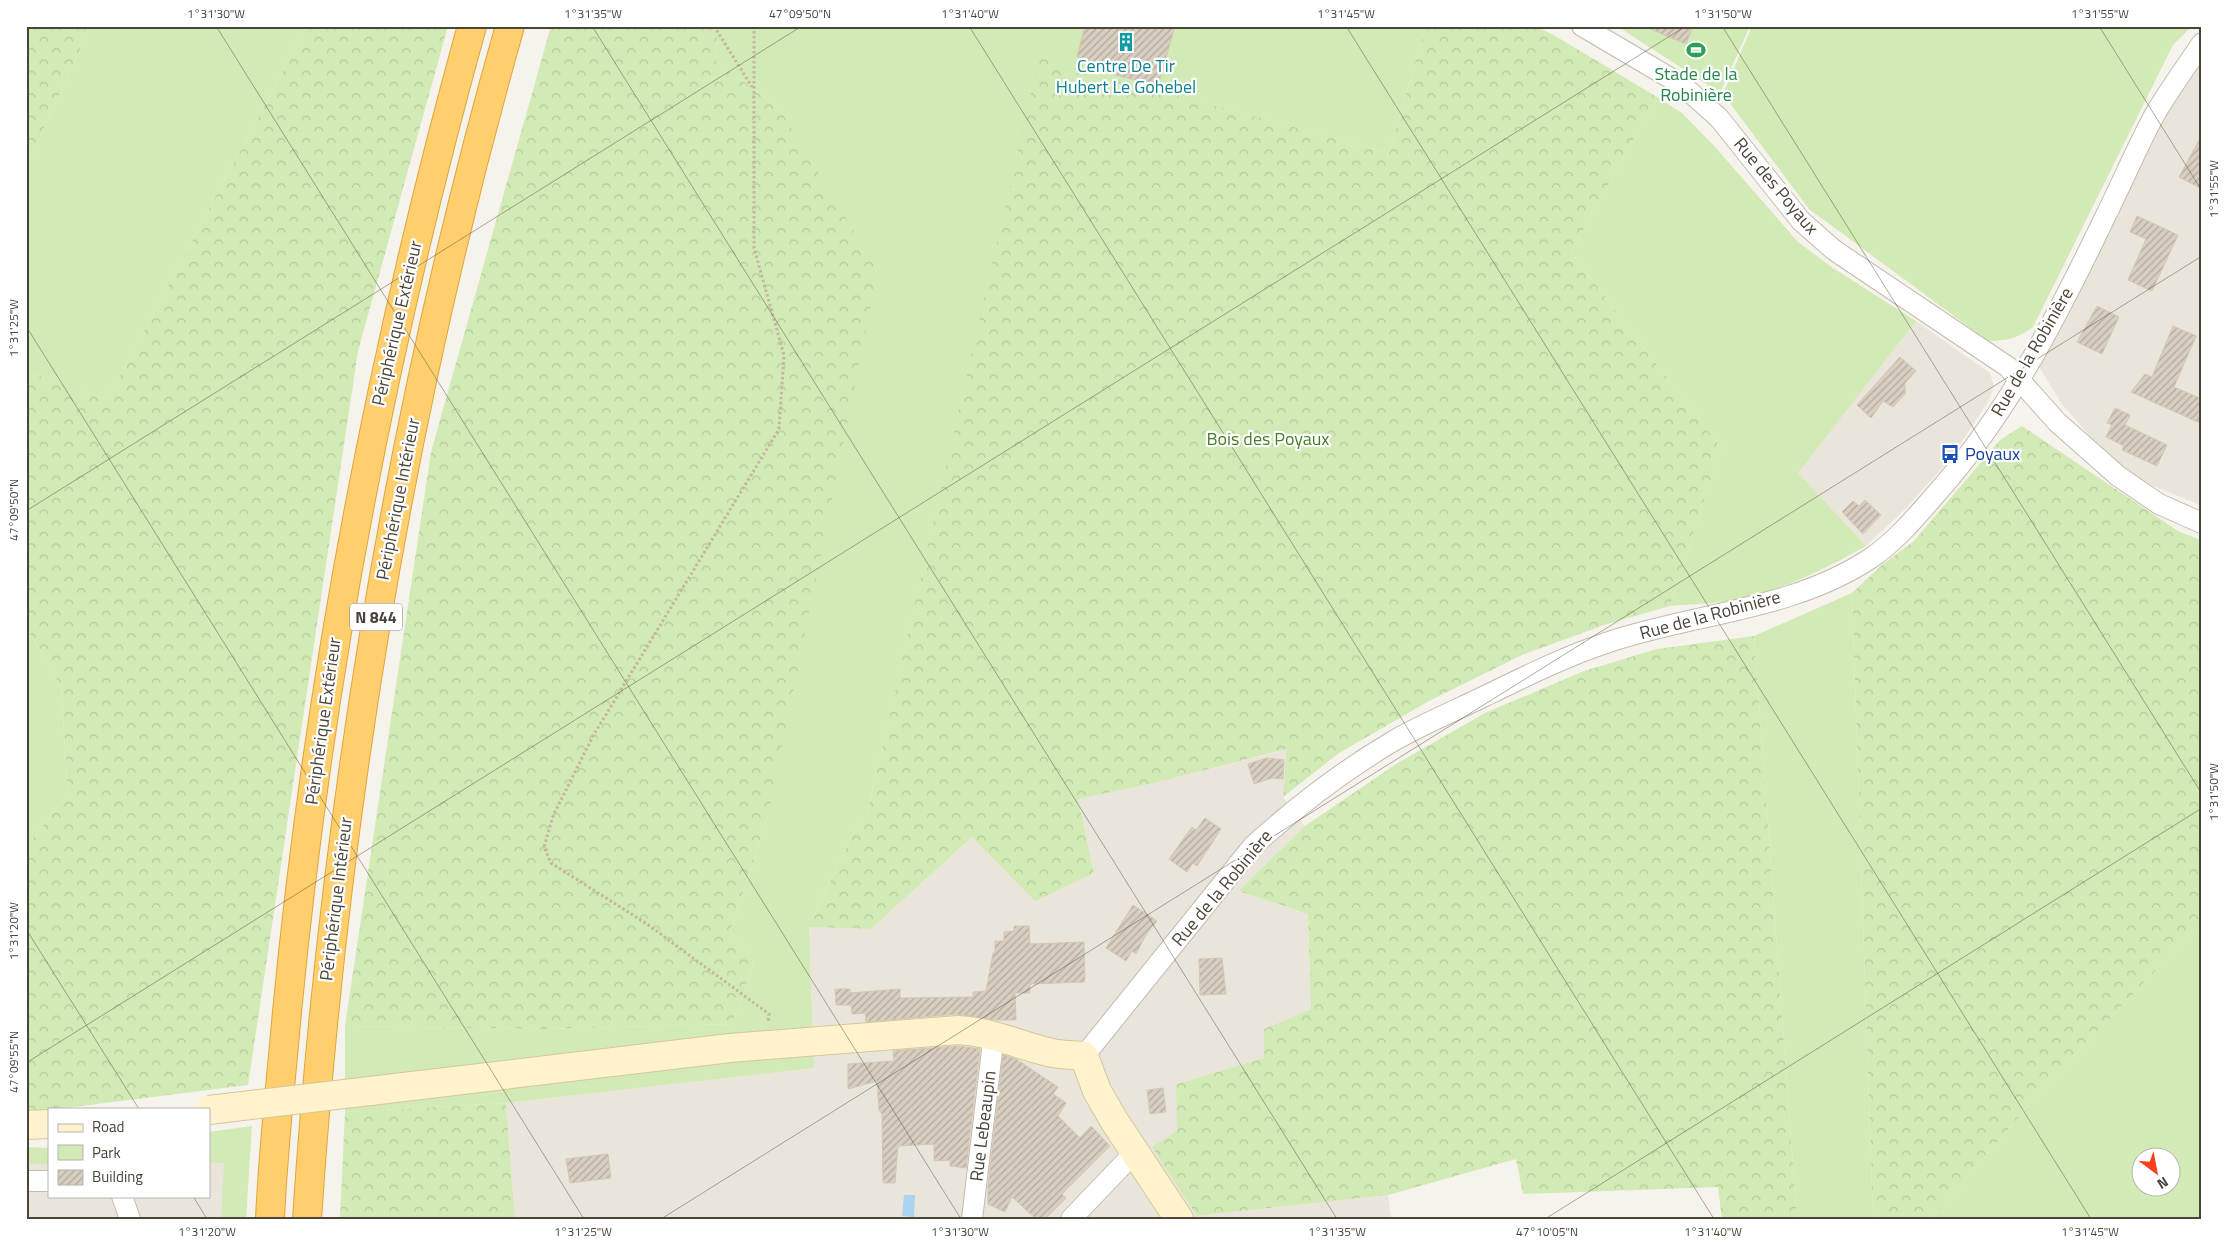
<svg xmlns="http://www.w3.org/2000/svg" width="2228" height="1245" font-family="'Titillium Web',sans-serif">
<style>
.residential{fill:#eae5da}
.green{fill:#d2eab5;fill-rule:evenodd}
.forest{fill:url(#forest-crowns)}
.water{fill:#a9d4f2}
.building{fill:url(#building-hatch);stroke:#d3c7b4}
.lines{fill:none;stroke-linecap:round;stroke-linejoin:round}
.street-casing{stroke:#c2bbae;stroke-width:22}
.secondary-casing{stroke:#d6c79b;stroke-width:30}
.highway-casing{stroke:#e0a43c;stroke-width:30}
.path{stroke:#c4b79f;stroke-width:3;stroke-dasharray:2.5 2.5;stroke-linecap:butt}
.street{stroke:#fff;stroke-width:20}
.secondary{stroke:#fff3cd;stroke-width:28}
.highway{stroke:#ffcf6e;stroke-width:28}
.secondary-bridge-casing{stroke:#d6c79b;stroke-width:30;stroke-linecap:butt}
.secondary-bridge{stroke:#fff3cd;stroke-width:28}
.ticks{fill:none;stroke:#4b4439;stroke-width:1;stroke-opacity:0.45}
.labels{text-anchor:middle;stroke-width:4.5;stroke-linejoin:round;paint-order:stroke}
.shield{fill:#fff;stroke:#817c74;stroke-width:1}
.shield-label{font-size:16px;font-weight:bold;fill:#4b4439}
.culture-label{font-size:18px;fill:#0d838f;stroke:#fff}
.leisure-label{font-size:18px;fill:#27864d;stroke:#fff}
.street-label{font-size:18px;fill:#4b4439;stroke:#fff}
.park-label{font-size:18px;fill:#4a7f2a;stroke:#fff}
.transit-label{font-size:18px;fill:#164399;stroke:#fff;text-anchor:start}
.neatline{fill:none;stroke:#4b4439;stroke-width:2}
.ticks-label{font-size:12px;text-anchor:middle;fill:#4b4439}
</style>
<defs>
<pattern id="forest-crowns" width="20" height="18" patternUnits="userSpaceOnUse" patternTransform="scale(1.25)"><rect width="20" height="18" fill="#d2eab5"/><path d="M2 6a3 3 0 1 1 6 0M12 15a3 3 0 1 1 6 0" fill="none" stroke="#b6ca9c"/></pattern>
<pattern id="building-hatch" width="6" height="6" patternUnits="userSpaceOnUse" patternTransform="scale(1.25)"><rect width="6" height="6" fill="#d8cfc1"/><path d="M-1 1l2-2M0 6l6-6M5 7l2-2" fill="none" stroke="#b1aa9e"/></pattern>
</defs>
<rect width="100%" height="100%" fill="#f6f3ec"/>
<path class="residential" d="M2202,59V501L2200,505L2141,481L2113,463L2062,404L2038,365L2164,113Z
M1916,321L1990,373L1994,386L1989,400L1952,457L1907,507L1866,546L1797,473Z
M1288,749L1283,797L1305,826L1240,891L1308,914L1311,1009L1264,1029L1265,1058L1176,1084L1197,1216L1388,1195L1391,1219H515L506,1103L814,1068L809,927L871,929L972,837L1094,873L1078,799L1150,784Z
M225,1162L221,1219H26V1164H49V1196H209V1163Z"/>
<path class="green" d="M91,26H307L107,400L26,371V167Z
M718,26H1426L1389,153L1040,59L867,814L857,825L809,927L814,1068L506,1103L345,1112V1026L544,1029L732,1024L754,963L730,931L768,817L779,108L715,60Z
M1617,26H1750L1720,93Z
M1752,26H2192L2173,45L2033,327C2019,338 2006,341 1988,341L1809,209L1723,94Z
M1657,97L1682,113L1716,148L1798,242L1833,268L1916,321L1798,473L1866,546C1825,569 1781,591 1735,600C1714,604 1692,604 1670,606L1721,448L1571,252Z
M1852,593L1873,1219H1797L1754,636Z
M26,627L61,686L68,795L26,846Z
M2202,923V1219H1932L2050,1080ZM2140,1158H2170V1188H2140Z
M252,1126L246,1219H221L224,1163H209V1132Z
M26,1147L49,1148V1164H26Z"/>
<path class="forest" d="M26,26H91L26,167Z
M307,26H448L358,351L248,1085L26,1113V846L68,795L61,686L26,627V371L107,400Z
M551,26H718L715,60L779,108L878,271L768,817L730,931L754,963L732,1024L544,1029L345,1026L431,452Z
M1426,26H1534L1552,34L1657,97L1571,252L1721,448L1670,606L1604,625L1522,655L1429,701L1339,753L1283,797L1287,749L1150,784L1078,799L1094,873L1035,901L972,837L871,929L809,927L857,825L867,814L1039,58L1389,153Z
M2022,426L2178,531L2202,541V923L2050,1080L1932,1219H1873L1852,593L1883,564L1914,541L2000,440Z
M1754,636L1797,1219H1722L1718,1187L1523,1194L1516,1159L1388,1195L1197,1216L1152,1147L1177,1131L1176,1084L1264,1058V1029L1311,1009L1308,914L1239,891L1305,826L1396,764L1485,713L1584,671L1657,649Z
M506,1103L515,1219H340L345,1112Z"/>
<path class="water" d="M904,1195H915L914,1217L902,1216Z"/>
<path class="building" d="M1085,26H1175L1158,86L1112,74L1114,67L1077,57Z
M1643,26H1693L1686,44Z
M2202,135V189L2179,177Z
M2137,216L2178,235L2152,291L2128,280L2146,239L2130,232Z
M2097,306L2119,317L2102,354L2077,342Z
M2173,326L2196,336L2174,387L2202,399V424L2131,392L2145,374L2152,377Z
M1900,357L1916,371L1905,383V394L1893,407L1883,401L1871,418L1857,405Z
M2115,408L2130,415L2125,425L2167,445L2157,466L2122,450L2124,446L2106,437L2112,425L2107,423Z
M1865,500L1881,515L1863,534L1842,512L1853,501L1859,506Z
M1267,758L1284,760L1283,779L1272,778L1254,784L1248,764Z
M1205,818L1221,829L1197,866L1193,863L1187,872L1169,859L1192,827L1196,830Z
M1133,905L1157,921L1147,933L1136,954L1132,951L1126,961L1106,948Z
M1014,926H1029L1030,944L1084,942L1085,982L1030,984V993H1015L1016,1020H994L957,1014L866,1022L865,1013L852,1014L851,1005H836L835,989H850V993L900,989V998L973,997V992L986,991L993,953H995V941H1004V932L1014,931Z
M1222,958L1226,994L1200,995L1199,959Z
M958,1046L980,1049L966,1168L950,1166V1160L934,1161V1144L898,1146L895,1183H883L882,1114L879,1110L877,1081L848,1089V1064L894,1061L893,1051Z
M1003,1055L1016,1059L1058,1087L1053,1094L1066,1103L1058,1116L1080,1138L1091,1126L1110,1146L1062,1194L1066,1198L1045,1219H1036L1012,1197L1005,1212L988,1204V1187Z
M1163,1088L1166,1112L1150,1114L1147,1090Z
M608,1154L611,1178L570,1183L566,1159Z"/>
<g class="lines">
<g class="street-casing">
<path id="street" d="M1582,26L1682,85L1719,118L1801,221L1834,250L2008,367L2057,422L2118,476L2159,504L2202,523
M1084,1056L1253,846C1297,806 1344,770 1395,740C1423,724 1454,711 1483,697C1524,677 1566,656 1609,642C1696,613 1793,610 1871,558C1896,541 1916,517 1936,494C2009,412 2059,313 2106,215C2123,181 2137,147 2155,114C2169,90 2186,67 2202,43
M26,1181H49
M122,1196L130,1219
M972,1219L994,1034
M1071,1219L1136,1151"/>
</g>
<g class="secondary-casing">
<path id="secondary" d="M370,1091L730,1048L958,1030C992,1032 1016,1044 1048,1052C1060,1055 1072,1055 1084,1056L1097,1091L1115,1122L1179,1219
M26,1125L49,1124"/>
</g>
<g class="highway-casing">
<path id="highway" d="M270,1219C273,1150 281,1081 287,1012C319,678 382,350 472,26
M307,1219C334,815 399,416 510,26"/>
</g>
<path class="path" d="M714,26L752,87
M754,26V248L784,355L779,429L593,736L553,816L544,847L551,863L647,924L769,1014L768,1023"/>
<use href="#street" class="street"/>
<use href="#secondary" class="secondary"/>
<use href="#highway" class="highway"/>
<g class="secondary-bridge-casing">
<path id="secondary-bridge" d="M209,1110L370,1091"/>
</g>
<use href="#secondary-bridge" class="secondary-bridge"/>
</g>
<path class="ticks" d="M216,26L961,1219M592,26L1337,1219M969,26L1714,1219M1346,26L2091,1219M1722,26L2202,794M2099,26L2202,191M26,326L584,1219M26,511L802,26M26,929L139,1109M26,1063L1686,26M193,1196L207,1219M661,1219L2202,256M1545,1219L2202,808"/>
<defs>
<g id="building-bare" transform="scale(1.5)"><path d="M-4-6H4V6H1V3H-1V6H-4ZM-2.5-4.3h1.7v1.8h-1.7ZM.8-4.3h1.7v1.8H.8ZM-2.5-1h1.7V.8h-1.7ZM.8-1h1.7V.8H.8Z" fill="#0f9aa8" stroke="#fff" stroke-width="2.5" paint-order="stroke"/></g>
<g id="stadium-bare" transform="scale(1.5)"><path d="M0-5a6.5 5 0 1 0 0 10a6.5 5 0 1 0 0-10ZM-3.5-1.8h7v3.6h-7Z" fill="#2e9e5b" stroke="#fff" stroke-width="2.5" paint-order="stroke"/></g>
<g id="bus-bare" transform="scale(1.5)"><path d="M-5-6H5V4H4V6H2V4H-2V6H-4V4H-5ZM-3.5-4V0h7V-4ZM-3.5 1.2v1.5H-2V1.2ZM2 1.2v1.5H3.5V1.2Z" fill="#1a4fb4" stroke="#fff" stroke-width="2.5" paint-order="stroke"/></g>
</defs>
<g fill-rule="evenodd">
<use href="#building-bare" x="1126" y="42"/>
<use href="#stadium-bare" x="1696" y="50"/>
<use href="#bus-bare" x="1950" y="454"/>
</g>
<g class="labels">
<rect class="shield" x="350" y="603.5" width="52" height="27" rx="4"/>
<g class="shield-label">
<text x="376" y="623">N 844</text>
</g>
<g class="culture-label">
<text x="1126" y="72">Centre De Tir<tspan x="1126" dy="21">Hubert Le Gohebel</tspan></text>
</g>
<g class="leisure-label">
<text x="1696" y="80">Stade de la<tspan x="1696" dy="21">Robinière</tspan></text>
</g>
<g class="street-label">
<text transform="translate(1776 186) rotate(50)" y="6">Rue des Poyaux</text>
<text transform="translate(397 323) rotate(-77)" y="6">Périphérique Extérieur</text>
<text transform="translate(2032 352) rotate(-60)" y="6">Rue de la Robinière</text>
<text transform="translate(398 499) rotate(-79)" y="6">Périphérique Intérieur</text>
<text transform="translate(1710 615) rotate(-15)" y="6">Rue de la Robinière</text>
<text transform="translate(323 721) rotate(-82)" y="6">Périphérique Extérieur</text>
<text transform="translate(1222 888) rotate(-50)" y="6">Rue de la Robinière</text>
<text transform="translate(336 899) rotate(-83)" y="6">Périphérique Intérieur</text>
<text transform="translate(983 1126) rotate(-83)" y="6">Rue Lebeaupin</text>
</g>
<g class="park-label">
<text x="1268" y="445">Bois des Poyaux</text>
</g>
<g class="transit-label">
<text x="1965" y="460">Poyaux</text>
</g>
</g>
<rect width="2228" height="1245" fill="none" stroke="#ffffff" stroke-width="55"/>
<rect x="48" y="1108" width="162" height="90" fill="#ffffff" stroke="#b7b4b0"/>
<rect x="58" y="1124" width="25" height="8" fill="#fff3cd" stroke="#b7b4b0"/>
<text x="92" y="1132" font-size="15" fill="#4b4439">Road</text>
<rect x="58" y="1145" width="25" height="15" fill="#d2eab5" stroke="#b7b4b0"/>
<text x="92" y="1158" font-size="15" fill="#4b4439">Park</text>
<rect x="58" y="1170" width="25" height="15" fill="url(#building-hatch)" stroke="#b7b4b0"/>
<text x="92" y="1182" font-size="15" fill="#4b4439">Building</text>
<g transform="translate(2156 1172) rotate(148)"><circle r="24" fill="#ffffff" stroke="#b7b4b0"/>
<path d="M0-4L9 19L0 12L-9 19Z" fill="#fc3f1d"/>
<text y="-8" font-size="14" font-weight="bold" text-anchor="middle" fill="#4b4439">N</text>
</g>
<rect x="28" y="28" width="2172" height="1190" class="neatline"/>
<g class="ticks-label">
<text x="216" y="18">1°31'30"W</text>
<text x="593" y="18">1°31'35"W</text>
<text x="800" y="18">47°09'50"N</text>
<text x="970" y="18">1°31'40"W</text>
<text x="1346" y="18">1°31'45"W</text>
<text x="1723" y="18">1°31'50"W</text>
<text x="2100" y="18">1°31'55"W</text>
<text transform="translate(2214 189) rotate(-90)" y="4">1°31'55"W</text>
<text transform="translate(14 328) rotate(-90)" y="4">1°31'25"W</text>
<text transform="translate(14 510) rotate(-90)" y="4">47°09'50"N</text>
<text transform="translate(2214 792) rotate(-90)" y="4">1°31'50"W</text>
<text transform="translate(14 931) rotate(-90)" y="4">1°31'20"W</text>
<text transform="translate(14 1062) rotate(-90)" y="4">47°09'55"N</text>
<text x="207" y="1236">1°31'20"W</text>
<text x="583" y="1236">1°31'25"W</text>
<text x="960" y="1236">1°31'30"W</text>
<text x="1337" y="1236">1°31'35"W</text>
<text x="1547" y="1236">47°10'05"N</text>
<text x="1713" y="1236">1°31'40"W</text>
<text x="2090" y="1236">1°31'45"W</text>
</g>
</svg>
